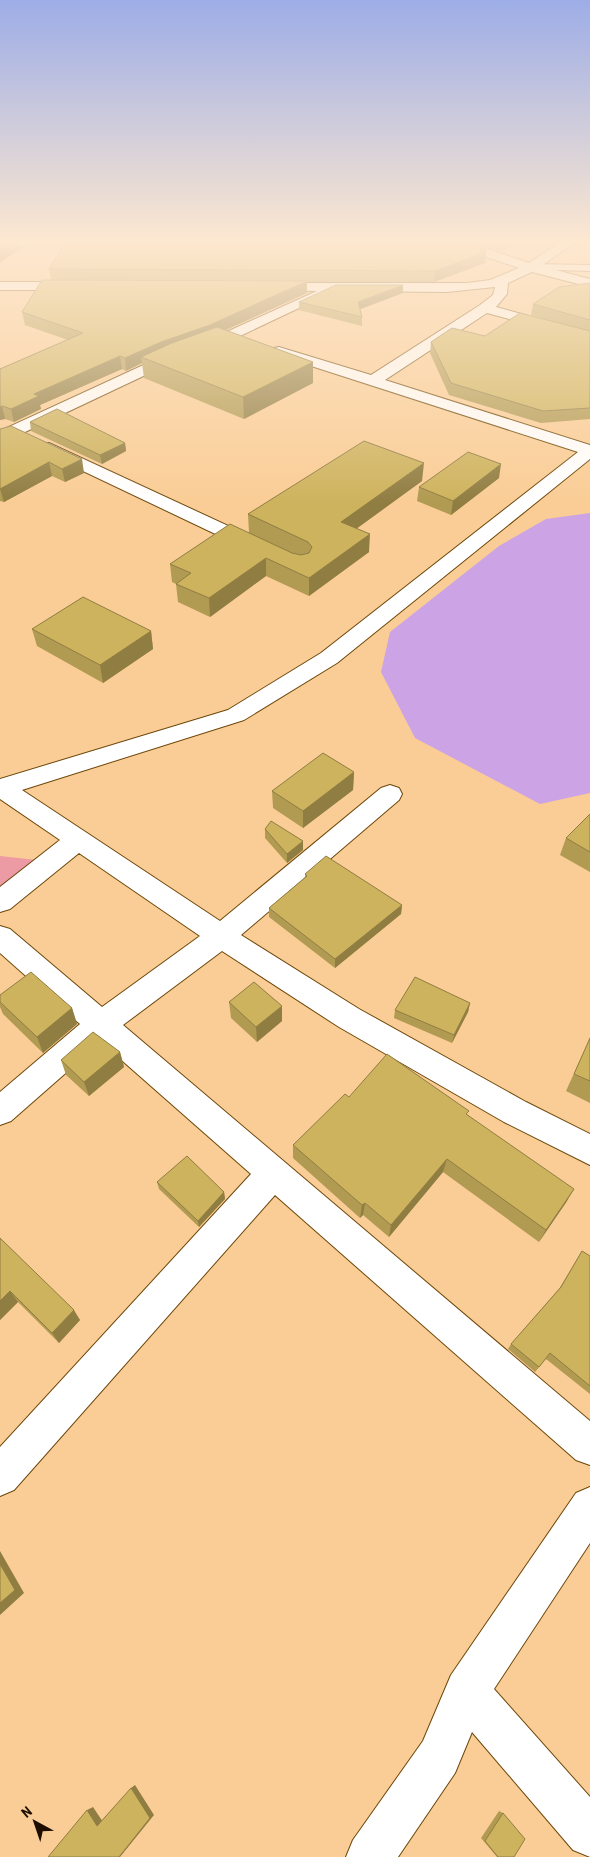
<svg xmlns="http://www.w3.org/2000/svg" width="590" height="1857" font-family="'Roboto Condensed',sans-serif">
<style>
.green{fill:#ec9ba4}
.water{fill:#cca3e5}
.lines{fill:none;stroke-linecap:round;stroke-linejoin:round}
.service-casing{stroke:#6d4709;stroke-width:2}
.minor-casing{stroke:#6d4709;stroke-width:2}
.service{fill:#fff;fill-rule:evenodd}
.minor{fill:#fff;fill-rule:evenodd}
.wall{fill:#b19a51}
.shaded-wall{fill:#907d42}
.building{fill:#ceb35e;stroke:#907d42}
</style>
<rect width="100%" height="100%" fill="#facd96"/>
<path class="green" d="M0,856L37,860L0,888Z"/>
<path class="water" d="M590,513V793L540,804L415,738L381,672L390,632L499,546L546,519Z"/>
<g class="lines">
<g class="service-casing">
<path id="service" d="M529,264L590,265V271L526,269L525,267Z"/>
</g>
<g class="minor-casing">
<path id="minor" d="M6,243H26L24,246L0,253V245Z
M452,243H471L529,263L559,243H574L541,266L590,279V287L532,272L508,283L507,294L496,307L590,333V341L487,313L385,380L590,445V459L337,663L244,720L22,790L220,921L381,788L390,785L399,788L402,794L399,800L241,935L359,1009L526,1102L590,1134V1165L504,1122L339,1027L222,951L123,1025L590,1421V1465L576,1460L275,1195L14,1490L0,1496V1447L251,1174L101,1042L11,1121L0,1125V1092L80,1024L0,953V926L10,929L102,1007L200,936L79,853L10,909L0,912V887L60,840L0,799V779L228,710L321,653L578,452L274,354L272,351L274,348L279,347L371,375L480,305L493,295L495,287L447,292L335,291L221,345L173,362L6,441L0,442V431L163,356L211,339L317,291L269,290L262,286L264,283H467L490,280L519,268L454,246Z
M0,282H76L83,286L76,290H0Z
M49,443L263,542L266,546L263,550L256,552L249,550L43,452L41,448L43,444Z
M590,1487V1543L494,1689L590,1797V1857L573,1850L472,1732L455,1773L398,1857H346L353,1840L423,1741L451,1675L576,1493Z"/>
</g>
<use href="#service" class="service"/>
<use href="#minor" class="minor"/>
</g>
<path class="wall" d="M478,243H518L500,251Z
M486,248L485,263L434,282H307V293L226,330L313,362V383L244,419L144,378L142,363L126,371L122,369L40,405L41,409L14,422L5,419L0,420V369L68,340L25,325L22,312L51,280L49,269Z
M590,283V419L541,423L449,395L430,353L431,342L485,336L566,325L531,315L533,304Z
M403,293L360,309L362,317V326L299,310V302Z
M30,422L125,443L126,451L102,464L31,431Z
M0,429L84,473L65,482L52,476L4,502L0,501Z
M499,478L451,515L417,501L419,487Z
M422,481L357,528L369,552L309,596L266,576L210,617L178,602L176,584L172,582L170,564L249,533L248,514Z
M32,629L151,631L153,649L103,683L37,646Z
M354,772L353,790L303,828L273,808L272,791Z
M590,814V872L560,855L566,838Z
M265,829L303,850L287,863L265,838Z
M305,874L402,905L401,914L335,968L269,917V908L305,877Z
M0,995L72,1008L77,1024L43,1053L3,1014L0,1007Z
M229,1002L282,1021L257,1042L231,1018Z
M470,1003L468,1012L452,1043L394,1018L395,1010Z
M590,1038V1103L566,1091Z
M120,1052L124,1067L89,1096L66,1075L61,1060Z
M349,1097L468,1115L567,1201L539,1242L443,1172L389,1237L363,1215L360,1218L293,1158V1145Z
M157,1182L224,1192L225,1199L199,1227L159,1189Z
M0,1238L80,1320L59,1343L18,1302L0,1320Z
M582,1251L590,1256V1394L546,1359L535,1372L508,1349L511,1344L559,1289Z
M499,1811L503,1813L514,1857H497L481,1838Z"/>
<path class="shaded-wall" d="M11,243H19L20,249L0,263V251Z
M502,243H518L500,251Z
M486,248L485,253L486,252L485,263L434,282L435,271Z
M307,281V293L210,337L141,357L142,363L126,371L125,358L161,342Z
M403,285V293L358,310V302Z
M120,356L122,369L40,405L41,409L14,422L11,409L34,394Z
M313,362V383L244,419L243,397Z
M2,406L5,419L0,420V407Z
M125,443L126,451L102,464L100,455Z
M82,459L84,473L65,482L62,469Z
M49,462L52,476L4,502L0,489Z
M424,463L422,481L341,540V522Z
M501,464L499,478L451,515L453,501Z
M370,534L369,552L309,596V578Z
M266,558V576L210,617L209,598Z
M151,631L153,649L103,683L100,665Z
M354,772L353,790L303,828V811Z
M303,841V850L287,863V854Z
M402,905L401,914L335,968V959Z
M470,1003L468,1012L452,1043L454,1035Z
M282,1006V1021L257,1042L256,1027Z
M72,1008L77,1024L43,1053L37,1037Z
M120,1052L124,1067L89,1096L84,1082Z
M447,1159L443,1172L389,1237L391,1225Z
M574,1189L567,1201L539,1242L546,1230Z
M224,1192L225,1199L199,1227L198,1221Z
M365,1203L363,1215L360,1218L362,1205Z
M10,1291L18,1302L0,1320V1301Z
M74,1310L80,1320L59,1343L52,1333Z
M0,1551L24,1593L0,1615Z
M135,1785L154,1815L120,1857H119L131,1788Z
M93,1807L103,1822L97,1826L87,1810Z"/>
<path class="building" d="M0,243H11L0,251Z
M65,243H473L486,248L480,250L486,252L435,271L49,269Z
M42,280L307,281L210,325L161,342L125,358L120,356L34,394L39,396L11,409L2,406L0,407V369L83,333L22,312Z
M590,283V320L533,304L559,287Z
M336,285H403L358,302L362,317L299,302Z
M520,313L590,331V408L543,411L451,383L431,342L452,328L485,336Z
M217,327L313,362L243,397L141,357L172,343Z
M57,409L125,443L100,455L30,422Z
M11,426L82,459L62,469L49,462L0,489V429Z
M364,441L424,463L341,522L370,534L309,578L266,558L209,598L176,584L191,573L170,564L230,524L292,553L301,555L309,553L312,547L308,542L248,514Z
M468,452L501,464L453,501L419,487Z
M83,597L151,631L100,665L32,629Z
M323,753L354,772L303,811L272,791Z
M590,814V852L566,838Z
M271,821L303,841L287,854L265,829Z
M326,856L402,905L335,959L269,908L307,876L305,874Z
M31,972L72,1008L37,1037L0,1002V995Z
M415,977L470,1003L454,1035L395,1010Z
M254,982L282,1006L256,1027L229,1002Z
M93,1032L120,1052L84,1082L61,1060Z
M590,1038V1081L574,1074Z
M387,1054L469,1111L466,1114L574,1189L546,1230L447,1159L391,1225L365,1203L362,1205L293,1145L345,1094L349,1097Z
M187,1156L224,1192L198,1221L157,1182Z
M0,1238L74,1310L52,1333L10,1291L0,1301Z
M582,1251L590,1256V1386L550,1353L539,1367L511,1344L561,1287Z
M0,1564L15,1590L0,1603Z
M131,1788L150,1818L119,1857H48L87,1810L97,1826Z
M503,1813L525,1839L514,1857H498L485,1841Z"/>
<linearGradient id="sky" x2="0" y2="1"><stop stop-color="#9dade7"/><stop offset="0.48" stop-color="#fde8d0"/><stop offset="1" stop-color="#fde8d0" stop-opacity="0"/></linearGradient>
<rect width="590" height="503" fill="url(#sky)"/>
<g transform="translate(35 1822) rotate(320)" stroke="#facd96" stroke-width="4" paint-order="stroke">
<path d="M0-4L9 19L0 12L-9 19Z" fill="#1e0e00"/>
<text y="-8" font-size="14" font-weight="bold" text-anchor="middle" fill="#1e0e00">N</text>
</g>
</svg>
